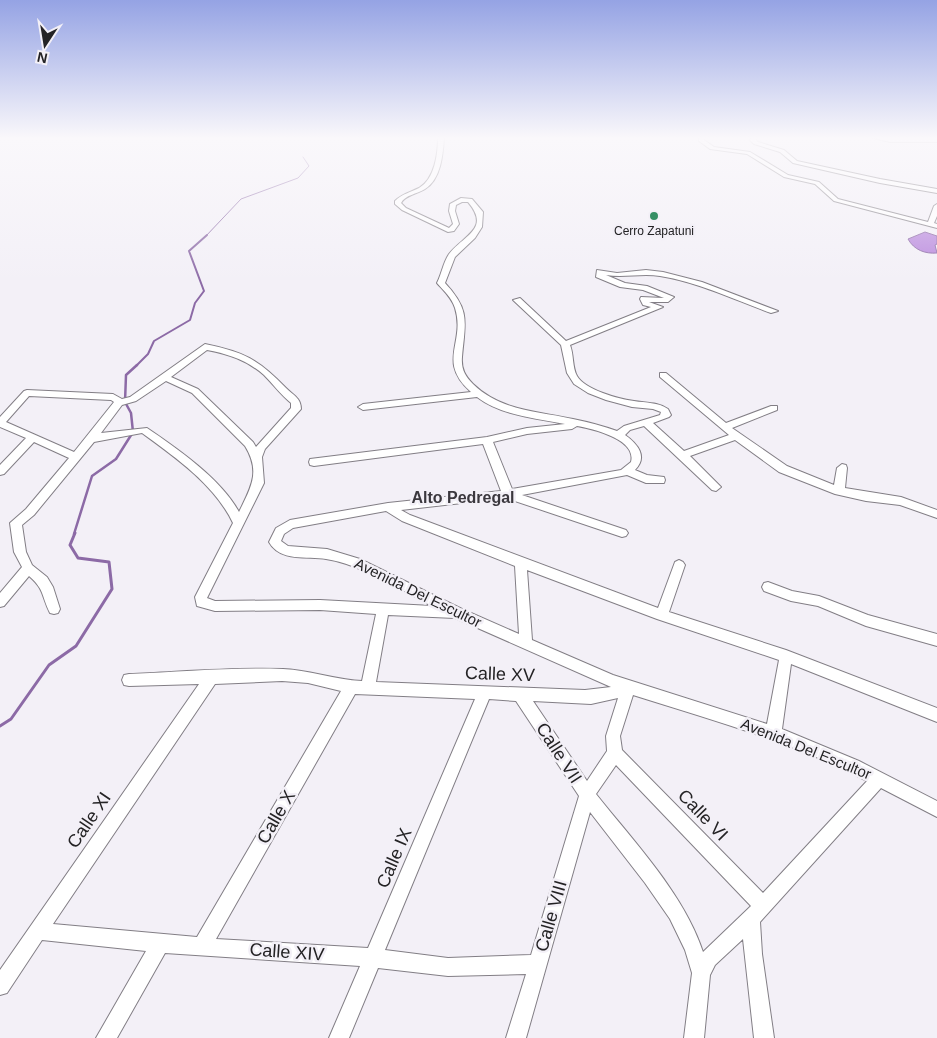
<svg xmlns="http://www.w3.org/2000/svg" width="937" height="1038" font-family="Arial,sans-serif">
<style>
.water{fill:#b989dd;stroke:#8c6aa6}
.lines{fill:none;stroke-linecap:round;stroke-linejoin:round}
.stream-far3{stroke:#8c6aa6;stroke-width:1}
.stream-far2{stroke:#8c6aa6;stroke-width:2}
.stream-far1{stroke:#8c6aa6;stroke-width:2.5}
.stream{stroke:#8c6aa6;stroke-width:3}
.minor-casing{stroke:#827e85;stroke-width:2}
.minor{fill:#fff;fill-rule:evenodd}
.poi-dot{fill:#358f65;stroke:#f3f0f7;stroke-width:2}
.labels{text-anchor:middle;stroke-width:5;stroke-linejoin:round;paint-order:stroke}
.far-poi-label{font-size:12px;fill:#242325;stroke:#f3f0f7}
.street-label{font-size:15px;fill:#242325;stroke:#f3f0f7}
.neighbourhood-label{font-size:16px;font-weight:bold;fill:#3b383e;stroke:#f3f0f7}
.near-street-label{font-size:18px;fill:#242325;stroke:#f3f0f7}
</style>
<rect width="100%" height="100%" fill="#f3f0f7"/>
<path class="water" d="M925,232L937,236V244L935,245L937,253C925,254 914,250 908,239Z"/>
<g class="lines">
<path class="stream-far3" d="M205,237L241,199L298,178L309,166L303,157"/>
<path class="stream-far2" d="M136,366L148,354L154,341L190,320L195,303L204,291L189,251L207,235"/>
<path class="stream-far1" d="M74,534L92,476L116,459L133,432L131,413L125,402L126,375L137,365"/>
<path class="stream" d="M0,726L11,719L49,665L76,646L112,589L109,562L78,558L70,545L75,533"/>
<g class="minor-casing">
<path id="minor" d="M438,137H444C443,154 441,179 425,189C417,194 405,195 401,203L406,208L449,228L453,224L449,211L450,204L461,198L472,199L483,212L482,227L475,238L455,257L445,283C471,311 465,322 462,357C461,369 465,376 473,384C501,411 536,411 573,419C588,422 603,426 617,431L624,426L660,415L661,412L653,409L632,407L606,400L588,393L574,384L567,373L561,345L513,300L520,298L566,341L651,307L643,305L640,299L641,297L664,298L643,290L620,287L596,277L597,270L617,273L646,270L663,272L702,282L778,311L771,313C735,300 698,282 660,276C642,273 624,278 606,275L625,283L647,286L674,297L668,302H649L663,307L570,345C574,355 572,367 577,376C585,390 619,399 634,401C646,403 658,402 668,409L671,415L669,417L653,423L684,451L729,435L660,377V373H666L726,423L771,406H777V410L732,428L787,466L834,485L837,468L842,464L846,465L847,468L845,488L901,497L937,510V518L900,505L866,501L835,494L779,472L735,440L690,456L721,487L716,491L712,490L644,426L630,430L625,435C638,444 648,457 635,470L647,475L664,477L665,480L664,483H646L627,475L522,495L626,530L628,533L626,536L622,537L506,498L401,510L410,515L658,608L675,562L679,560L683,562L685,565L669,612L786,650L937,708V722L791,664L782,729L859,761L937,801V817L881,788L760,922L762,954L774,1038H754L743,939L715,965L710,975L704,1038H684L692,973L685,950L670,919L645,883L590,812L526,1038H506L526,974L448,976L378,968L349,1038H329L360,966L165,953L117,1038H96L146,951L42,940L7,993L0,995V970L199,684L129,686L124,685L122,680L124,675L129,674C180,672 232,667 283,669C310,670 335,680 362,681L376,614L320,610L215,611L197,606L195,597L233,523C215,485 175,457 142,433L94,442L34,515L22,525L26,552L32,565L47,577L53,587L60,609L58,613L54,614L50,613C41,595 45,590 29,576L4,606L0,607V593L22,567L14,552L10,523L26,509L69,458L34,442L4,474L0,475V465L26,438L0,427V417L24,391L27,390L113,394L122,399L130,397L205,344C244,352 258,359 286,388C293,395 301,398 301,409L265,449L262,457L264,483L207,598L215,601L320,600L432,606C401,590 360,564 326,559C307,556 280,562 269,542L276,528L290,520L388,503L501,491L483,444L314,466L310,465L309,462L310,459L487,437L527,428L565,424C536,418 502,416 477,397L363,410L358,407L363,404L471,392C436,361 466,343 455,308C452,298 444,291 437,283C442,273 443,263 449,254C464,235 491,229 468,202H462L456,205L455,211L459,224L454,231L448,232L402,210L395,204V201C402,194 411,192 419,188C435,179 438,153 438,137ZM207,350C228,354 247,360 264,375C273,384 281,395 291,403V408L256,447L253,442L198,389L171,377ZM166,381L192,393L245,446C261,472 251,487 239,512C221,479 178,449 147,428L101,433L122,405L136,401ZM29,396L111,400L114,402L74,452L6,422ZM577,426C593,429 637,439 631,462L621,470L512,489L493,442L527,434L572,429ZM386,511L402,521L515,566L519,634L462,609L360,559L327,549L288,546L281,541L284,534L293,528ZM527,570L657,619L779,660L767,724L613,675L532,640ZM388,615L455,618L611,687L585,690L376,682ZM282,681L308,683L341,691L197,937L53,924L215,684ZM355,694L475,699L368,948L216,939ZM633,695C712,720 793,742 867,781L763,893L622,750L620,736ZM618,698L606,736L607,751L587,781L533,701L591,704ZM489,699L516,701L579,796L531,955L448,958L385,950ZM616,765L751,906L703,952C684,894 634,842 596,794Z
M699,137H705L704,140L714,147L750,152L788,175L819,182L838,199L928,222L934,206L937,204V216L934,223L937,224V228L834,201L815,184L784,177L747,154L710,149L699,141Z
M751,137H757L756,140L758,142L784,150L797,161L880,179L937,189V193L880,183L793,163L780,152L754,144L750,140Z
M870,137L937,138V142H890Z
M768,582L792,591L819,596L868,615L937,634V646L866,626L818,606L791,601L764,591L762,587L764,583Z"/>
</g>
<use href="#minor" class="minor"/>
</g>
<linearGradient id="sky" x2="0" y2="1"><stop stop-color="#95a3e4"/><stop offset="0.49" stop-color="#faf8fb"/><stop offset="1" stop-color="#faf8fb" stop-opacity="0"/></linearGradient>
<rect width="937" height="282" fill="url(#sky)"/>
<circle class="poi-dot" cx="654" cy="216" r="5"/>
<g class="labels">
<g class="far-poi-label">
<text x="654" y="235">Cerro Zapatuni</text>
</g>
<g class="street-label">
<text transform="translate(418 593) rotate(26)" y="5">Avenida Del Escultor</text>
<text transform="translate(806 749) rotate(22)" y="5">Avenida Del Escultor</text>
</g>
<g class="neighbourhood-label">
<text x="463" y="503">Alto Pedregal</text>
</g>
<g class="near-street-label">
<text transform="translate(500 674) rotate(2)" y="6">Calle XV</text>
<text transform="translate(559 753) rotate(57)" y="6">Calle VII</text>
<text transform="translate(703 815) rotate(46)" y="6">Calle VI</text>
<text transform="translate(276 817) rotate(-60)" y="6">Calle X</text>
<text transform="translate(89 820) rotate(-56)" y="6">Calle XI</text>
<text transform="translate(394 858) rotate(-67)" y="6">Calle IX</text>
<text transform="translate(551 916) rotate(-74)" y="6">Calle VIII</text>
<text transform="translate(287 952) rotate(4)" y="6">Calle XIV</text>
</g>
</g>
<g transform="translate(45 45) rotate(192)" stroke="#f3f0f7" stroke-width="4" paint-order="stroke">
<path d="M0-4L9 19L0 12L-9 19Z" fill="#242325"/>
<text y="-8" font-size="14" font-weight="bold" text-anchor="middle" fill="#242325">N</text>
</g>
</svg>
